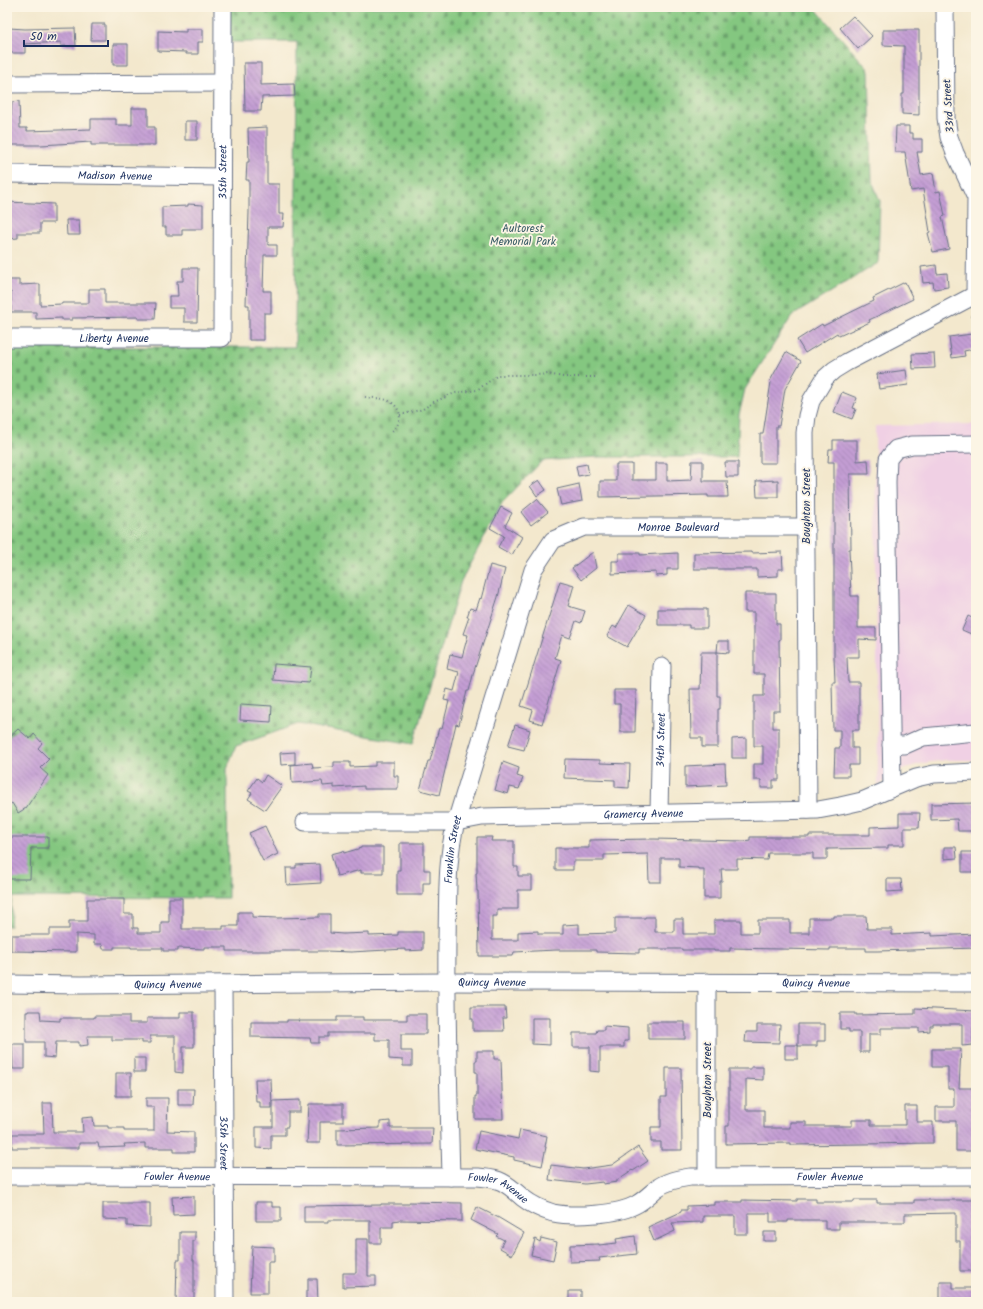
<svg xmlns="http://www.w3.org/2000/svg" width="983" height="1309" font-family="Kalam,sans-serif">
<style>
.built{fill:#f0d0e4}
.cemetery{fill:url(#cemetery-stones);stroke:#507b6f}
.building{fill:url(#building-back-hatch)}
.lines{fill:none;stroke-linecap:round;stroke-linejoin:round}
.minor-casing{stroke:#677085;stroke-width:19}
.path{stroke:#677085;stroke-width:2;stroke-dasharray:1 3;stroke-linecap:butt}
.minor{stroke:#fff;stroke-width:17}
.labels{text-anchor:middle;stroke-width:3.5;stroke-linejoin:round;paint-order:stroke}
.street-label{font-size:11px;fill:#1b2f5e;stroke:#fcf5e5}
.park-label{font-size:11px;fill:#3a5d68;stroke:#fcf5e5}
</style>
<defs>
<pattern id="cemetery-stones" width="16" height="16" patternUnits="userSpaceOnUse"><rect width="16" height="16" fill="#84c780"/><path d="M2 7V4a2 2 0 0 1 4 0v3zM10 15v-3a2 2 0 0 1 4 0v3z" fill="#6ba26c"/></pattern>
<pattern id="building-back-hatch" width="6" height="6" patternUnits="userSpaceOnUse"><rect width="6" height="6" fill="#c49ed4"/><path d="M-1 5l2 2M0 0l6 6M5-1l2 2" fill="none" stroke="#9e81af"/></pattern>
</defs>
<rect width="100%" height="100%" fill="#fcf5e5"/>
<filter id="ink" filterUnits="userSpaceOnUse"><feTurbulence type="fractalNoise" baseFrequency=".025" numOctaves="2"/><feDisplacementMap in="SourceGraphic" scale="8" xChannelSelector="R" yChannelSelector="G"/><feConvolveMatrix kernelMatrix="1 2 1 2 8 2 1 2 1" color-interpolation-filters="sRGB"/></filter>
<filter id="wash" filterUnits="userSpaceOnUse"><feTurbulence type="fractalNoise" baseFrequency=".012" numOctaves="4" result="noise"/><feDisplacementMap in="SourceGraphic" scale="16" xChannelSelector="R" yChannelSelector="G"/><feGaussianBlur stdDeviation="0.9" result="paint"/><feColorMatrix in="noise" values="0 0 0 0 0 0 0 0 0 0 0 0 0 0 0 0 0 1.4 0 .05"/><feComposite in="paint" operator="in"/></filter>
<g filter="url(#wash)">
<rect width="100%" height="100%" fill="#f3e8cd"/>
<path class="built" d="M976,424V760H946L924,763L902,769L878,786L875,426Z"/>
<path class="cemetery" d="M229,7H814L869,70L872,181L880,201L878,263L792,316L745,389L739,415L737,457H595L542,461L502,503L461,581L413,744L298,724L236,746L227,768L228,898L12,897L10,926H7V347H295L297,42H229Z"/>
<g id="blocks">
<path class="building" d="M853,16L872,36L858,49L840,28Z
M92,24H105V40H91Z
M9,28L25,29L75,28L76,46H61V42L25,44V53H9Z
M186,29H203V42H198V54H186V52L158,51V31L186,32Z
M883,30H919V115L902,114V94H904V46L883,45Z
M113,44H128V65H113Z
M244,63H261V85L294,84L295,96L262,97L261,111H245Z
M19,101L20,128H27V131L91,129V119H116V125H132V108H148V127H155V145H91V142L41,145H11V126H7V115H11L12,102Z
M185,121H197V140H185Z
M896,126H909V133H913V139H922V152H917L921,175L933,173L936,192L940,191L945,216L942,217L949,249L933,252L928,233L930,232L923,189L911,191L905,152H895Z
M267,127V184H279V214H284L283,227H268V245H277V255H264L263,291H271V313H264V340H249V305H246L249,212V180H246L247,162H249L248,128Z
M7,202L54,204V223H40V233H18V238L7,239Z
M188,204L203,205V229H182V235H166V227H162V207L188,206Z
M66,220H79L80,235H67Z
M936,265L937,274L947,273L948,287L934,289L933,282L923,283L921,267Z
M183,268H198L197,322H184V308H169V296H178L177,281H183Z
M7,280H19V285L40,284V305L62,304V303H89V289H105V303H156L155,319H138V317L72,318V320H62V318L36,319V312H11V292L7,291Z
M905,282L913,299L869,320L870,322L839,336L837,333L805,353L797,340L822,324L823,326L874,301L873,298Z
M972,334L974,349L964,351L965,356L952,358L949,337Z
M786,352L801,361L785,389L779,426H776V463H760V434H763L771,382L770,381Z
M934,353L935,368L913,369L912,354Z
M906,370L908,385L879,389L877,374Z
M842,392L857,398L853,408L856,409L852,419L834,412Z
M833,440H857V461L868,460L869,474H850L851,549H849L851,596H858V628H876V640L859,639V657H847L848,682H859V730H852V748H858V765H849V776H834L835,748H840V730H833L832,682H835L834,657V462H828L829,449H833Z
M692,461H703V481H727L728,497H708V495L600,497V481H616V464H632V480H656V463H667V481L691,480Z
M725,462H738V477H726Z
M587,464L589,474L578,476L576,466Z
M539,480L546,490L537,496L530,486Z
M778,480V497H757L756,481Z
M579,484L582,501L561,505L557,489Z
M537,499L548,512L531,525L521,512Z
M501,507L512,513L505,526L522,537L512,555L498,547L504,536L490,528Z
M593,552L596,568L581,580L572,568Z
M752,552V553L782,552L783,569H778V576L757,577V569H694V553Z
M619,553H640V555L678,553V569H667V575L656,576V572L612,574V561H619Z
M490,565L505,569L498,597L474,671L469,691H467L459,725L456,724L439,795L420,790L428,761H430L439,728L442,729L449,701L444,700L447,689L454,691L459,672L447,669L450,654L462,657L468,635L463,634L469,617H467L470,608L476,610L480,598L481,599Z
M560,581L574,585L568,606L585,611L581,623L576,621L570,638L562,635L555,658L561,660L542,724L530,720L533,710L521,706Z
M745,593H776V624H780V640H779L780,711H773V728H779V780H773V788H761V780H754V764H763V746H754V696H764V674H754V612H745Z
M629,605L646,615L627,647L607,636L613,626L616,628Z
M658,609H707V628H689V625H658Z
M968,616L976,620V636L962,630Z
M718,641H729V653L717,652Z
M701,652H717V696H720V709H718V747H702V738H691L690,689H700Z
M274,664L311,667L309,683L273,680Z
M614,690H636L635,732H620V704H614Z
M241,704L272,706L271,722L240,720Z
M515,725L530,730L524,750L508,746Z
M18,729L30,739L34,734L42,743L38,748L49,759L40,768L48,775L26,808L18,813L12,803L7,806V739Z
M746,738V758H732V739Z
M295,752V764L281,765L280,753Z
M565,759L600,760V763L630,764L629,788L615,787V780L564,778Z
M334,762H350V767L375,766V762H394V776H398V789H364V786L334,788V785L323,786L322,781L292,783L291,765L312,763L313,768L334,767Z
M503,762L519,768L517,776L523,778L519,789L510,787L508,794L495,790Z
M725,764L726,785L685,787V766Z
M266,775L282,786L265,810L248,799L252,793L248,791L257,778L262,782Z
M976,803V831H958L957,819L931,820V804Z
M899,813H920L919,828H904V845H888V848L827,849V859H813V853H768L767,860L737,859V869H721L722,881H720V898H704V869H698V868L679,867V858H661V882H649L648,854L604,855V861H573V870H555V848H589V840L654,839L744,841L750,840V837H809V835H870V827L899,826Z
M265,826L278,854L263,861L249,833Z
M8,837H48V848H31L30,879H7Z
M477,837H492L491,841H514V867H518V876H532V890H518V909H497V916H492V940H518V932L538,931V934H563V925L579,924V934L615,933V918H645V917H655V932H674V919H683V934H714V920H741V933H758V920H790V933H809V918H834V916H866L867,929H892V935L932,933V936L976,934V948L877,951H866V948H830V950L730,948V951H714V950H682V949H639V953L596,952V950H556L514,952L513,956H479L478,891H477L476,873H477Z
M400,843H424V870H430V883H423V895H397V870H400Z
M361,847H383V873H361V870L337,876L331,854L343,851L344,853L361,848Z
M944,847H956L957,858L944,859Z
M962,852H976V872H962Z
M320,864L321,883L287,885L286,868H296V865Z
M887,879H901L902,891L887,892Z
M169,898H182V929H223V926H238V912H252V917L277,918L319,917V914H330V933L343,934L369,933V936L398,935V932H423V950L405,951V949L351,952L326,951H227V947H204V949L178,948V951H163V948H131V947H114V949H103L102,944H94V935L76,934V952L11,951V935H50V929H69V921H87V899H124V914H133V928H138V933H161V922H169Z
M471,1007H505L506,1018H503L504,1031H473V1019H471Z
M915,1008L976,1011V1028H973V1045L962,1046V1024H933V1026H930V1031L919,1032V1028H881V1034H869V1052H860V1032H849V1029H840V1013H856V1015L915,1014Z
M28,1011H40L41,1020L60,1021V1018H94V1016H129V1023H147V1018H180V1012H194V1047H183V1073L175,1072V1036H150V1043H142V1040H112V1036H87L88,1045L79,1046V1042H56L55,1058L44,1057V1042H26V1012H28Z
M407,1014H426V1034H401V1051H412V1066H403V1060L389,1059V1040H375V1033H328V1037H319V1043H311L310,1038L251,1037V1022H287V1020H300L299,1021H337V1017H363V1020H407Z
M532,1018H550V1045L532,1044Z
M648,1022H685V1039H648Z
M798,1024H825V1041H817V1046H798Z
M757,1025H780L779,1043L745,1042L746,1032H757Z
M604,1026L628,1028V1041H624V1047H600V1072L590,1071V1047H573V1033H596L597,1030H604Z
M12,1044H25V1069H13Z
M785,1045H798V1059H785Z
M932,1049H961L959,1088H974L975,1130H973V1151H956V1121H936V1107H954V1089H948V1067H932Z
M477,1051H494V1059H501L503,1119H475V1096H477V1072H475V1061H477Z
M134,1058H145V1072H134Z
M751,1067H763V1080L746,1079V1110H764V1128H790V1122H806V1126H852V1120H871V1125H905V1106H917V1122H933V1143L790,1145V1143L726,1144V1126H729V1069H751Z
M666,1068H681L682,1150H661V1142H651V1127H661V1097H666Z
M116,1073H131V1096H116Z
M255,1079H271L272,1108H260V1102H256Z
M178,1089H194L193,1105H178Z
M146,1098H168L167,1131L194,1132V1152H174V1148H145V1143L124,1144L125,1147L99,1148L98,1143H79V1148H12V1134H44L43,1103H52L53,1132H83L82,1118L93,1117L94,1126H108V1128H124V1131H154V1107H146Z
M300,1100V1112H288V1127H285V1135H271V1149L256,1148V1127H273V1101Z
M309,1104H343V1122H320V1143H307Z
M390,1121V1128H433L432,1144L337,1145V1129L380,1128V1122Z
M520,1130L547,1136L545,1147H546L542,1166L514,1160V1157L475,1149L479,1131L518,1139Z
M638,1147L648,1161L633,1171L632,1170L617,1180V1182L603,1184V1182L585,1184L549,1180L551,1165L583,1169L612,1165Z
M194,1196V1214L173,1215L172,1197Z
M797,1199H816V1202H854V1200H877V1203H914V1200H976V1241H974V1271H960V1241H956V1213L905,1214V1222H839V1229H825V1220H788V1222H770V1213H748V1234H735V1216H703V1222L672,1223L675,1231L654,1241L648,1227L681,1212V1210H687V1206L714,1205V1202H742V1200L797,1201Z
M256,1202H272V1207H281V1221H256Z
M409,1202L462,1203V1221L399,1220L393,1221V1227H381V1243H370V1220H328V1222H304V1206L381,1205V1204H409Z
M103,1203H150V1227L127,1226V1220L103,1219Z
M477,1207L499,1218L524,1233L512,1255L500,1248L504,1240L496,1236L498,1234L471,1220Z
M180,1232H195V1241H193V1260H194V1302H176L177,1260H180Z
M764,1232H776V1241H764Z
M635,1236L637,1254L599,1258L600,1261L570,1262V1245L599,1244V1245L617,1243L616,1239Z
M541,1238L557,1242L553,1260L531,1255L535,1239L540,1242Z
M356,1239H368V1276H376V1286L343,1287V1273H356Z
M252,1246L274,1247V1262H268V1293H250Z
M308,1279H317L318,1302H306V1291H308Z
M940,1282H953V1288H976L975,1302H951V1298H940Z
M569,1291H581V1302H569Z"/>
</g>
</g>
<g filter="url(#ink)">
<use href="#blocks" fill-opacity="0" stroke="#677085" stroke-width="1"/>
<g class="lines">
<g class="minor-casing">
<g id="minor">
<path d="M7,84L223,83"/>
<path id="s1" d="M7,174L222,177"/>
<path id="s2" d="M7,338H222L223,7"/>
<path d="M891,745H905L923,737L976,732"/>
<path d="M892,788L887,482L888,459L896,449L912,445L976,444"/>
<path d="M808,810L805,433L807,416L811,401L825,378L834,370L847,362L975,295L976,198L955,153L949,137L946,118L945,7"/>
<path id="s3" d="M659,813L662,666"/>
<path id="s4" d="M305,822H456L482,817L818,810L840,806L862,801L916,778L934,774L976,772"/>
<path d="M707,982V1177"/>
<path id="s5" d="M7,984L81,985L447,982L976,983"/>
<path id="s6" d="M223,984L225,1302"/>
<path id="s7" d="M7,1176L478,1177C486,1178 494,1178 502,1182C510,1186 516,1192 523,1198C532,1205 543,1210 553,1213C573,1217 619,1215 637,1204C644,1200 650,1194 656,1189C666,1181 678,1179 690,1177L976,1176"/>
<path id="s8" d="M451,1177C449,1098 446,1019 447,940C448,900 446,861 456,822L533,570L553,540L584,527H806"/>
</g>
</g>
<path class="path" d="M973,312L972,316L976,333
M365,397C372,398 381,398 387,400C402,407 404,421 392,431
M400,415L423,409L434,402L455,393L477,390L498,375H536L548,374L563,377H596"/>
<use href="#minor" class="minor"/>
</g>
</g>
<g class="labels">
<g class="street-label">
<text transform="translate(948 106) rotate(-94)" y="4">33rd Street</text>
<text dy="4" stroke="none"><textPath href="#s2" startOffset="381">35th Street</textPath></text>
<text dy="4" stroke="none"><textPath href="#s1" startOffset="108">Madison Avenue</textPath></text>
<text dy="4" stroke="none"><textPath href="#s2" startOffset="107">Liberty Avenue</textPath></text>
<text transform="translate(806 506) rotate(-90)" y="4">Boughton Street</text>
<text dy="4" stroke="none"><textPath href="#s8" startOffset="783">Monroe Boulevard</textPath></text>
<text dy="4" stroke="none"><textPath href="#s3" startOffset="73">34th Street</textPath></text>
<text dy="4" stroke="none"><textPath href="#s4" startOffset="339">Gramercy Avenue</textPath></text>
<text dy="4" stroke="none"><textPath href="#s8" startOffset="328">Franklin Street</textPath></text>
<text dy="4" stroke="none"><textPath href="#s5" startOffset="485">Quincy Avenue</textPath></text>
<text dy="4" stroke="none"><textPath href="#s5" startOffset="809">Quincy Avenue</textPath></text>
<text dy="4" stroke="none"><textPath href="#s5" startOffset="161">Quincy Avenue</textPath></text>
<text transform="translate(707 1080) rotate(-90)" y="4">Boughton Street</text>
<text dy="4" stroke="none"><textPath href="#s6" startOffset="159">35th Street</textPath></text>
<text dy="4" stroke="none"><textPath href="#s7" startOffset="170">Fowler Avenue</textPath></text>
<text dy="4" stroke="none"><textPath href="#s7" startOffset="842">Fowler Avenue</textPath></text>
<text dy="4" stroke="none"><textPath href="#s7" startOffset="494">Fowler Avenue</textPath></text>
</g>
<g class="park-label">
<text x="523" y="232">Aultorest<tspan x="523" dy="13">Memorial Park</tspan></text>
</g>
</g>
<rect width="983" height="1309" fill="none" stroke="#fcf5e5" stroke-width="24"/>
<path d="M24 40v6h84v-6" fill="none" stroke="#1b2f5e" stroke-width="2"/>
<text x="30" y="40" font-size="12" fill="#1b2f5e" stroke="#fcf5e5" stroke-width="3" paint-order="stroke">50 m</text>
</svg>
